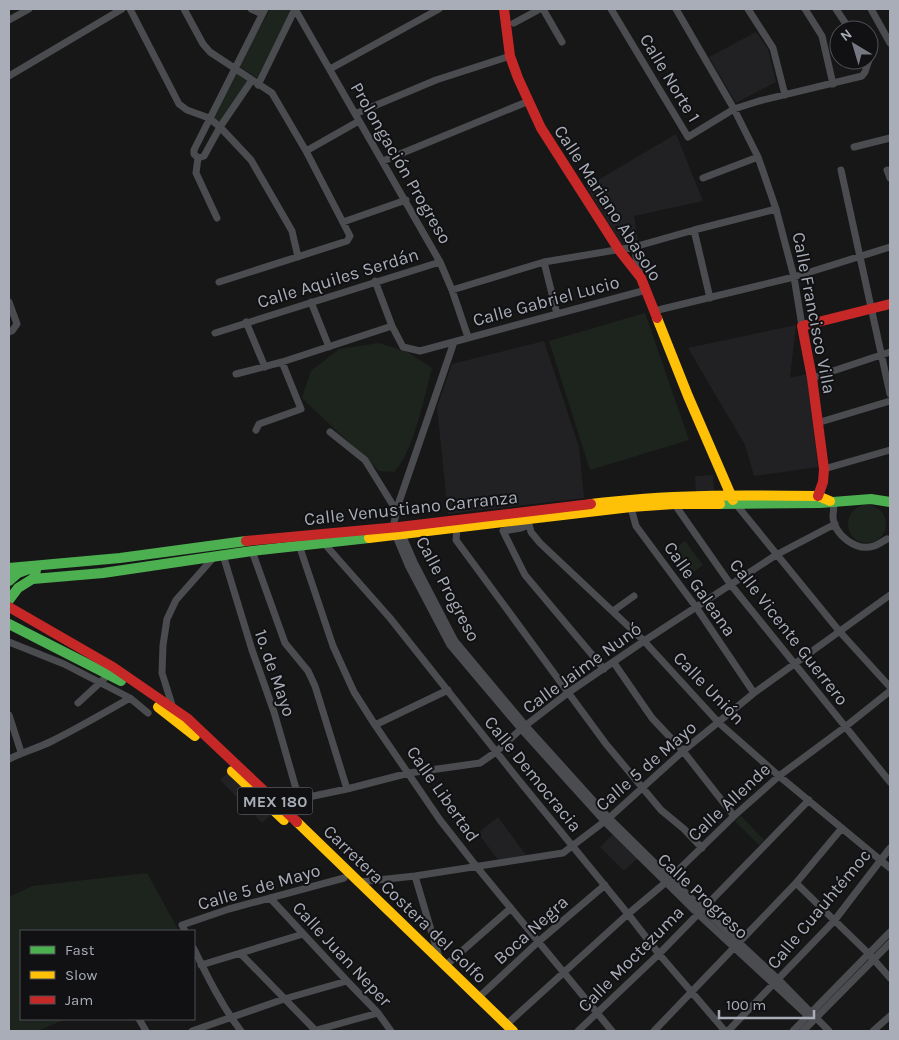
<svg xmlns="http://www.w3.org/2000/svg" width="899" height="1040" font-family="Karla,sans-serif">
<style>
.built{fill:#212123}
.green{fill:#1d241e}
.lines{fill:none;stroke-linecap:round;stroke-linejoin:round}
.street{stroke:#4b4c50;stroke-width:7}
.fast{stroke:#4caf50;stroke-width:10}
.slow{stroke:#ffc107;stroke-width:10}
.jam{stroke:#c62828;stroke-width:10}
.labels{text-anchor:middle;stroke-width:4;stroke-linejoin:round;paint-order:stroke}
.shield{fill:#111113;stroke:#7b7e86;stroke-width:1}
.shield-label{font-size:16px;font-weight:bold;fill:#a8adb8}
.street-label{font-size:18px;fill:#a8adb8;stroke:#111113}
</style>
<rect width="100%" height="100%" fill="#171717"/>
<path class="built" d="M756,32L768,49L776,82L736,103L709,57Z
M676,134L703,201L634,216L638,240L622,245L586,187Z
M796,325L790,378L807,374L818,467L754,476L745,445L688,348Z
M544,341L579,447L584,498L448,514L437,407L452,364Z
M713,475L714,491L696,493L695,476Z
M229,772L271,814L262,823L220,780Z
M498,817L526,855L498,860L478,833Z
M613,834L638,858L624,871L600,847Z"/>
<path class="green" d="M270,9L291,10L257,78L239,66Z
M236,73L247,81L221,123L212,118Z
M645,313L689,440L590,470L549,341Z
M379,343L407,352L432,368C424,397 414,451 394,472L379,471L302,398L311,371L339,349Z
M848 524a19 19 0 1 1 38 0a19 19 0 1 1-38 0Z
M685,541L703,565L686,578L668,554Z
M741,816L764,840L759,845L735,821Z
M147,873L179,931H21V1019H66L37,1031H9V897L32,886Z"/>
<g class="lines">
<path class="street" d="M130,9L179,104L187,110L209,118L220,127L251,160L292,231L298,257
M184,9L203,44L210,52L272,93L306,151L350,236L347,241L219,282
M251,9L262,14
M295,9L440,262L452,290L468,337
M543,9L562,42
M611,9L688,137L734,109L759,101L862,76L865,72L869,60
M676,9L734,109L758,157L776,209L794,277L802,326
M748,9L773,48L785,95
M805,9L822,36L833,84
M836,9L850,30
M871,9L890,43
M9,20L29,9
M514,23L540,9
M330,69L439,9
M9,76L122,9
M258,85L295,9
M355,114L436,80L510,56
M854,147L890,138
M306,151L359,121
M198,158L204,156L220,127L252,80
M383,161L529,101
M841,170L890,394
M887,170L890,178
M703,178L758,157
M217,218L196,173L198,158L194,154V150L265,9
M343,222L406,200
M694,230L710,298
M634,247L640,275
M544,262L557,314
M375,281L392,326L403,347L420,351L646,290
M452,290L544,262L634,247L694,230L776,209
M9,302L17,324L12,331L9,332
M311,302L329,347
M654,311L794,277L890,247
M246,322L265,367
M215,333L440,262
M454,342L399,502L393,527L395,534L408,565L450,645L521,729L605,822L698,914L808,1016L815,1019
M236,374L282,362L392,326
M812,378L890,352
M817,423L890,401
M256,430L259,424L301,409L282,362
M330,432L365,460L396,510
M824,469L890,450
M673,502L731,585L890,782
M834,502C834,507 833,513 833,518C835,535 856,552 874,546C878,545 883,541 887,539
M735,503L840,632L890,687
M630,504L636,526L696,607L754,693
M527,516L531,532L540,543L644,641L719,723L779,776L890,868
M528,525L521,528L503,531L525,575L604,669
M457,528L456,540L606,744L661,810L684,829L702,848
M400,530L414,562L455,641L526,726L609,818L670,878L779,980L829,1031
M322,541L390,618L517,778L628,914L659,954L725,1031
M299,545L333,646L354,692L375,725L440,820L476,866L612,1031
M252,551L285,643L308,671L315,686L347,789
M223,555L252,650L274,712L299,799
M613,611L634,596
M9,642L64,664L130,698
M614,663L652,718L683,751L734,816
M78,703L104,679
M173,708L162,673L163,645L167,619L176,600L214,557
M9,715L21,752
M375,725L448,690
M9,759C23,752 38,748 52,741C78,728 104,713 130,698L148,713
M280,809L299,799L347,789L409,773L480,763L496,752L521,729L569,692L644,641L776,555L835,524
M415,876L439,957
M359,882L415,876L563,853L609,818L683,751L754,693L890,595
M796,883L869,954L890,978
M270,898L347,981L378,1013L391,1031
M185,931L182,925L229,909L344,878
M194,949C208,978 222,1006 241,1031
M241,954L316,1031
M201,965L303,934
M445,966L511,908
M478,998L538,942L605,885
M139,1019L146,1031
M506,1025L628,914L665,883L734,816L779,776L845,727L890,691
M192,1031L284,999L347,981
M313,1031L378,1013
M578,1031L659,954L809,800
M654,1031L796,883L842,828
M728,1031L834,921L890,848
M793,1031L890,932
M803,1031L890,943
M873,1031L890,1016"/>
<path class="fast" d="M720,504L820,503L871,499L890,502
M9,568L120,558L246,541
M33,579L103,573L252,551L369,538
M9,581L18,573L37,566L34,578L18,588L9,600
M9,624L121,681"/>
<path class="slow" d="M657,318L688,396L733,500
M591,504C666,494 742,495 818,496L830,501
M369,538L631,507L674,504H720
M158,707L195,736
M232,771L284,820
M297,822L513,1031"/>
<path class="jam" d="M504,9L510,56L518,78L541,128L619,250L641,278L657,318
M818,496L823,482L824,469L812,378L802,326L890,304
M246,541L399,527L591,504
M9,607L113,667L187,718L297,822"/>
</g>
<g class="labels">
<rect class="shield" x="237.5" y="787.5" width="75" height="27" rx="4"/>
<g class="shield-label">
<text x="275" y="807">MEX 180</text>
</g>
<g class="street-label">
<text transform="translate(670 78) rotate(59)" y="6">Calle Norte 1</text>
<text transform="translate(401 163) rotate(60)" y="6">Prolongación Progreso</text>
<text transform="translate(608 203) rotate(57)" y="6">Calle Mariano Abasolo</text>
<text transform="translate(338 278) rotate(-17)" y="6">Calle Aquiles Serdán</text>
<text transform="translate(546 301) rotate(-15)" y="6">Calle Gabriel Lucio</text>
<text transform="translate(814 313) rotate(79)" y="6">Calle Francisco Villa</text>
<text transform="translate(411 508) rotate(-6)" y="6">Calle Venustiano Carranza</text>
<text transform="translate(448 589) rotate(62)" y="6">Calle Progreso</text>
<text transform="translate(700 589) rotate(55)" y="6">Calle Galeana</text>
<text transform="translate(789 632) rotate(52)" y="6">Calle Vicente Guerrero</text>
<text transform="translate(582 668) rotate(-36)" y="6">Calle Jaime Nunó</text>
<text transform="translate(275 673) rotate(71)" y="6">1o. de Mayo</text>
<text transform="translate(709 688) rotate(46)" y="6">Calle Unión</text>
<text transform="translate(646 766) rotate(-41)" y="6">Calle 5 de Mayo</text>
<text transform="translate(533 774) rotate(51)" y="6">Calle Democracia</text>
<text transform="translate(443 794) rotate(55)" y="6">Calle Libertad</text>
<text transform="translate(729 802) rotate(-43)" y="6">Calle Allende</text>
<text transform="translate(259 887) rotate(-16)" y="6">Calle 5 de Mayo</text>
<text transform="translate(703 896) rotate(43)" y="6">Calle Progreso</text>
<text transform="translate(405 904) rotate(44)" y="6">Carretera Costera del Golfo</text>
<text transform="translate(819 909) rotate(-50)" y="6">Calle Cuauhtémoc</text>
<text transform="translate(531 930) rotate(-42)" y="6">Boca Negra</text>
<text transform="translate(342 954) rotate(47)" y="6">Calle Juan Neper</text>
<text transform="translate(631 959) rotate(-45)" y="6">Calle Moctezuma</text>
</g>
</g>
<rect width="899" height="1040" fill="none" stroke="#a8adb8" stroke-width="20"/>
<rect x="20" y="930" width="175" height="90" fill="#111113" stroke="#4d4f55"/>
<rect x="30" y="946" width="25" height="8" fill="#4caf50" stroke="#4d4f55"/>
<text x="65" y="955" font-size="15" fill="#a8adb8">Fast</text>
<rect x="30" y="971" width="25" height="8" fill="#ffc107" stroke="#4d4f55"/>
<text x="65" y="980" font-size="15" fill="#a8adb8">Slow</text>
<rect x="30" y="996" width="25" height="8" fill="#c62828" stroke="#4d4f55"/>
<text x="65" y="1005" font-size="15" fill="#a8adb8">Jam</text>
<g transform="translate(854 45) rotate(322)"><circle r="24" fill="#111113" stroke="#4d4f55"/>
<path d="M0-4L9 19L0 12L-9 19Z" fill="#757880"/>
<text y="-8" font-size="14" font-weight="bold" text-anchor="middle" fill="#a8adb8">N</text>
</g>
<path d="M719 1010v8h95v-8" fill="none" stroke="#a8adb8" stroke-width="2.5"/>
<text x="726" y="1010" font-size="15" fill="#a8adb8" stroke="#111113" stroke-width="4" paint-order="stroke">100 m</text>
</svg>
